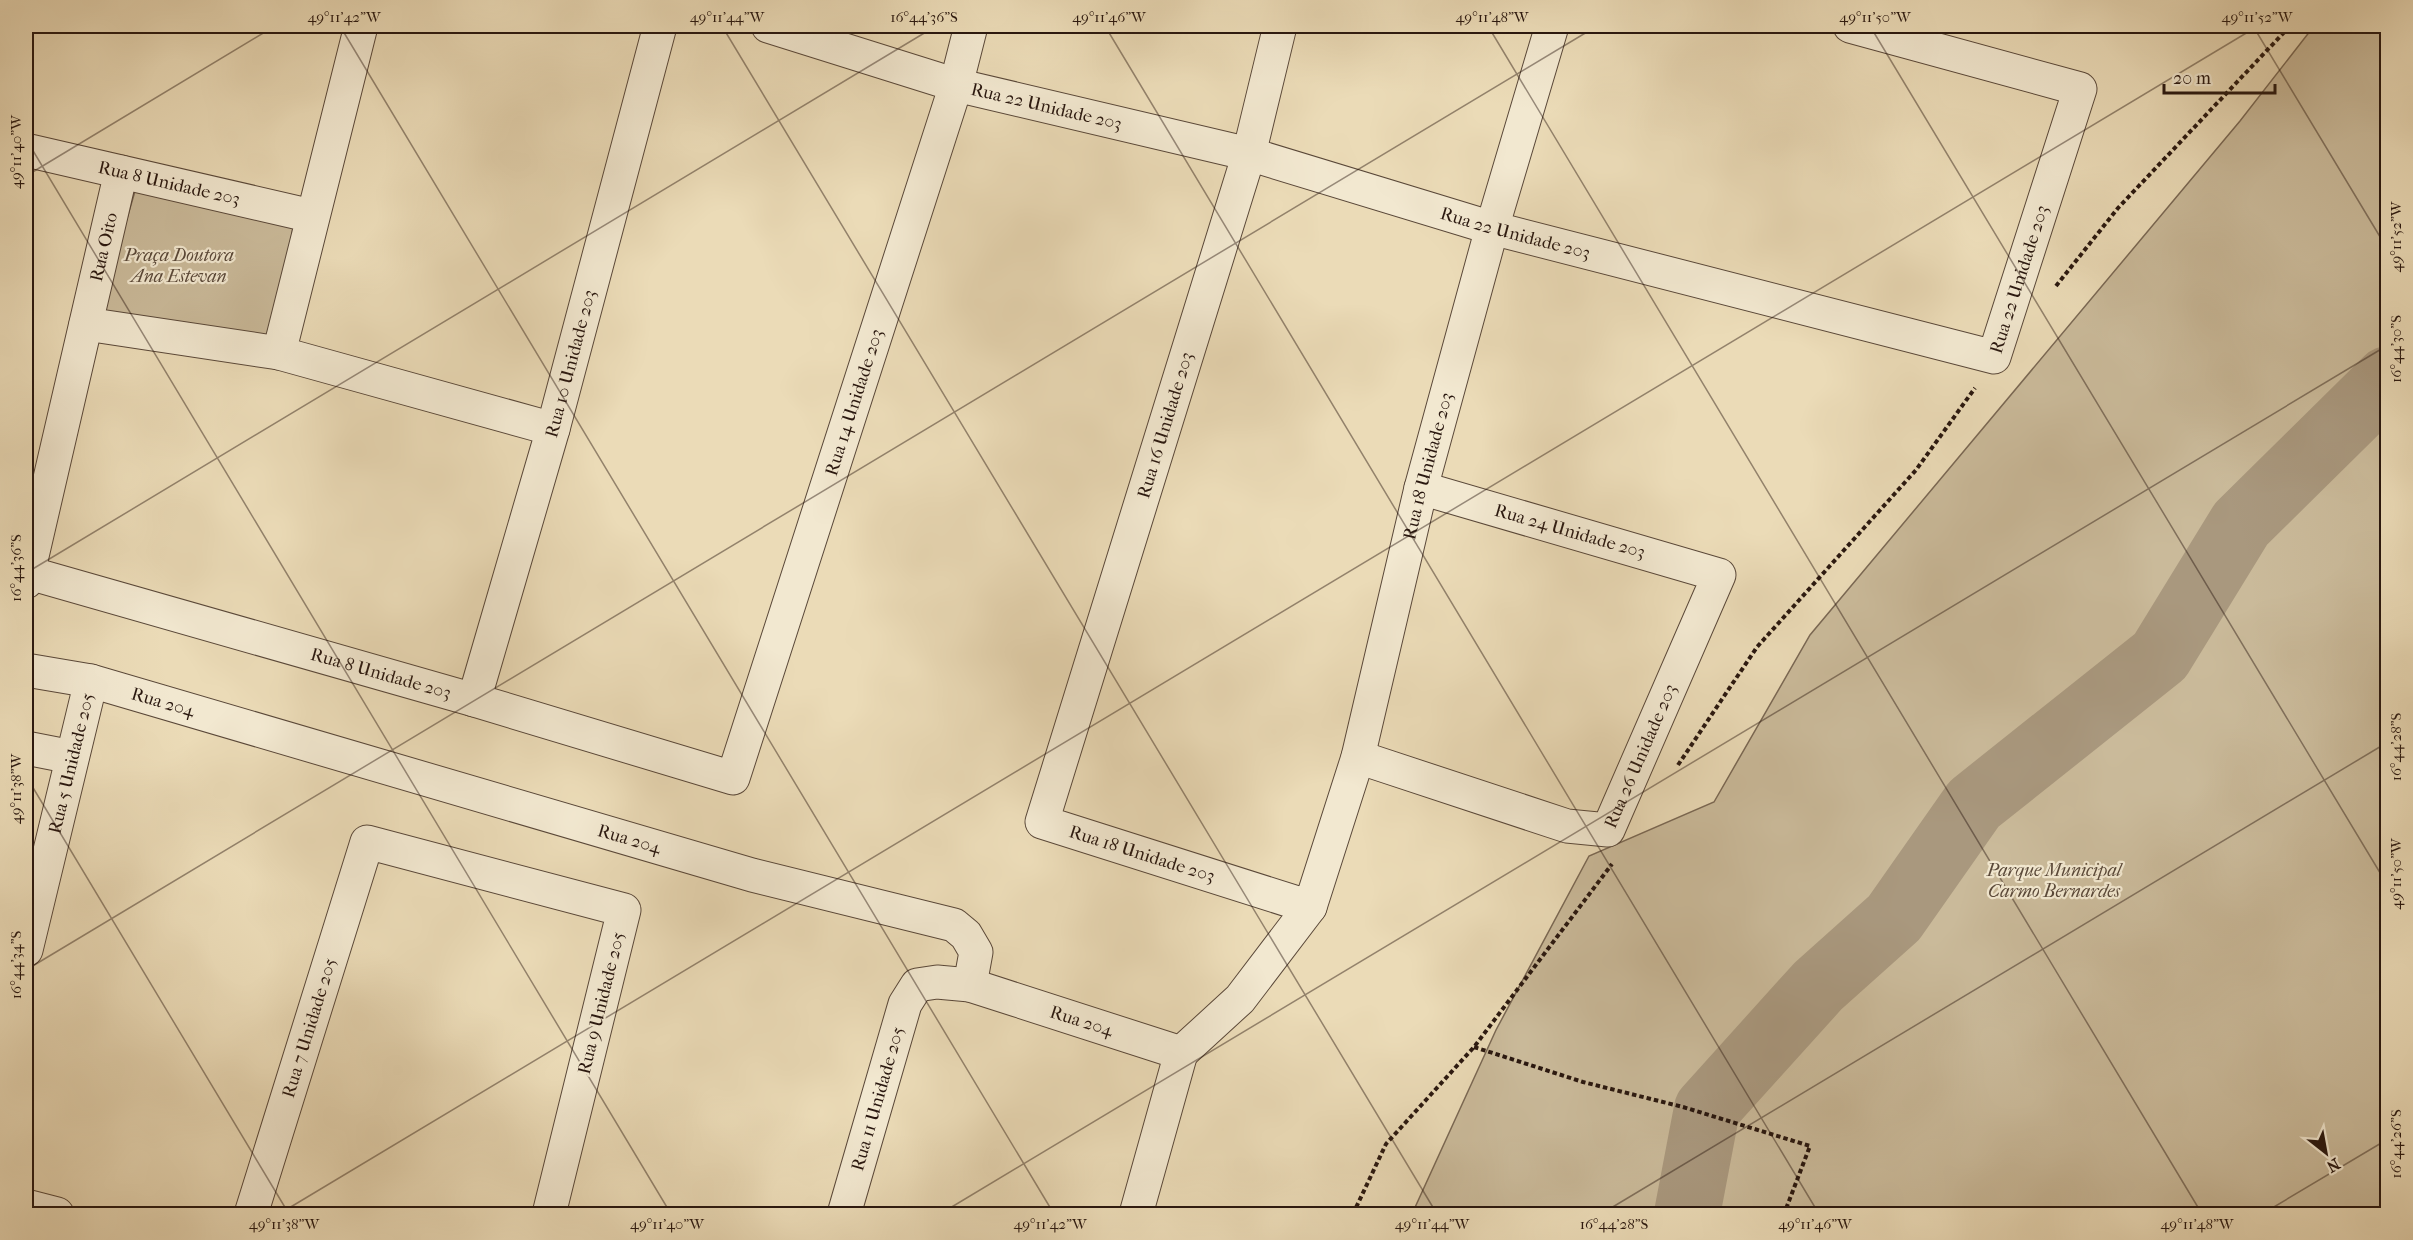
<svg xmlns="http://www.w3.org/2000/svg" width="2413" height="1240" font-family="'IM FELL French Canon',serif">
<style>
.green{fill:#caba9a;stroke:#7a6854;stroke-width:1.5}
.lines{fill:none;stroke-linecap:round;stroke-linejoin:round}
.stream{stroke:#766452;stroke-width:10}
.river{stroke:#a9987e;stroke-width:66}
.minor-casing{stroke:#5a4839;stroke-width:35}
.path{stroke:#29170f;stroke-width:4;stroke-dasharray:4.5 3;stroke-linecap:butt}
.minor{stroke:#f2e8d0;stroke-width:33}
.ticks{fill:none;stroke:#29170f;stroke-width:1.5;stroke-opacity:0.45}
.labels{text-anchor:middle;stroke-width:4.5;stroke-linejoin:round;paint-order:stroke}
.street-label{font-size:18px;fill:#29170f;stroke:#f2e8d0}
.park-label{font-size:18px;font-style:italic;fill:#594839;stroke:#f2e8d0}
.neatline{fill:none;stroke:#29170f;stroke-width:2}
.ticks-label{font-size:15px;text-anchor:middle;fill:#29170f}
</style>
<rect width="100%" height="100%" fill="#ebdbb7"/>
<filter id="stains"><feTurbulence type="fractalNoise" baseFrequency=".00333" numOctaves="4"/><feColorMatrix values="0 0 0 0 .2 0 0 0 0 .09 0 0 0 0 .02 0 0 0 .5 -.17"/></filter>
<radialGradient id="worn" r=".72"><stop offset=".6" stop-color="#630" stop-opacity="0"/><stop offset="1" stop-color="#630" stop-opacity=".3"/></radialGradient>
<path class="green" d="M2314,26H2387V1214H1412L1496,1030L1589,856L1714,802L1810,635L2240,121Z
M135,191L293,227L276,342L99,315Z"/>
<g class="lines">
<path class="stream" d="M1689,1147L1707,1109"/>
<path class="river" d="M1687,1214L1707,1109L1818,986L1894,918L1974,804L2160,656L2241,524L2388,379"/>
<g class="minor-casing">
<g id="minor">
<path id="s1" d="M768,26L956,85L1249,154L1492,228L1994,357L2080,89L1850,26"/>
<path id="s2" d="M1280,26L1249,154L1042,822L1310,907L1358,757L1421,488L1492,228L1552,26"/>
<path id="s3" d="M26,150L312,216"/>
<path d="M86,324L279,353L553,429"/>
<path d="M279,353L361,26"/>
<path id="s4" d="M29,573L474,700L733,778L956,85L971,26"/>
<path id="s5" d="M26,582L121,172"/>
<path id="s6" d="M26,670L91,681L752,875L954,925L966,935L976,952L970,985L1181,1053"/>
<path id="s7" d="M474,700L553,429L660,26"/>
<path d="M26,748L72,757"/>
<path id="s8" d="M1358,757L1567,826L1608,830L1719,575L1421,488"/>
<path id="s9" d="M26,950L91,681"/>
<path d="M1181,1053L1240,999L1310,907"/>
<path d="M26,1206L57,1214"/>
<path id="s10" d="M251,1214L367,842L624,910L549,1214"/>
<path id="s11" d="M844,1214L905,1004L917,985L937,982L970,985"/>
<path d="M1136,1214L1181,1053"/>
</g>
</g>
<path class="path" d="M2056,286L2118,208L2290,26
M1678,765L1757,647L1916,470L1975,388
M1474,1047L1583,1082L1683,1107L1810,1146L1784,1214
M1353,1214L1386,1144L1474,1047L1612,864"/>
<use href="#minor" class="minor"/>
</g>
<path class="ticks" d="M340,26L1054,1214M722,26L1437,1214M1105,26L1819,1214M1488,26L2202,1214M1870,26L2388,886M2253,26L2388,250M26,139L671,1214M26,176L275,26M26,573L936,26M26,776L289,1214M26,970L1597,26M279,1214L2258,26M940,1214L2388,345M1601,1214L2388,742M2262,1214L2388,1139"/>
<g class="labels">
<g class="street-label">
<text dy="6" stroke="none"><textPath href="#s1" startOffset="290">Rua 22 Unidade 203</textPath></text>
<text dy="6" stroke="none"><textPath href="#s3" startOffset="147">Rua 8 Unidade 203</textPath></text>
<text dy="6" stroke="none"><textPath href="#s1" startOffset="776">Rua 22 Unidade 203</textPath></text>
<text dy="6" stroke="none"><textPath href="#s5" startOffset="344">Rua Oito</textPath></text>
<text dy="6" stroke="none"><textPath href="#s1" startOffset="1352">Rua 22 Unidade 203</textPath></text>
<text dy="6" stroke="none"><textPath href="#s7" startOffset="350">Rua 10 Unidade 203</textPath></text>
<text dy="6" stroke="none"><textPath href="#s4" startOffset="1128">Rua 14 Unidade 203</textPath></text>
<text transform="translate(1165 425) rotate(-73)" y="6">Rua 16 Unidade 203</text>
<text dy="6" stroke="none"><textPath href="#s2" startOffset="1569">Rua 18 Unidade 203</textPath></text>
<text transform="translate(1570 531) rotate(16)" y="6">Rua 24 Unidade 203</text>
<text dy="6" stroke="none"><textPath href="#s4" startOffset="366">Rua 8 Unidade 203</textPath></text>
<text dy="6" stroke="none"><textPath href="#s6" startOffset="141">Rua 204</textPath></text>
<text dy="6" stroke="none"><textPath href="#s8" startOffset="342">Rua 26 Unidade 203</textPath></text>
<text dy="6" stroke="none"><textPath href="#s9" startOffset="192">Rua 5 Unidade 205</textPath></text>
<text dy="6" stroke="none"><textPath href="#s6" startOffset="627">Rua 204</textPath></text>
<text dy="6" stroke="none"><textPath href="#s2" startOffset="936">Rua 18 Unidade 203</textPath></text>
<text transform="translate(601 1003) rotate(-76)" y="6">Rua 9 Unidade 205</text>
<text dy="6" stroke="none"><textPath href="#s6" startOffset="1149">Rua 204</textPath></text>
<text dy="6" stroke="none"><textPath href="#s10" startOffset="195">Rua 7 Unidade 205</textPath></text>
<text dy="6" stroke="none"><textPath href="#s11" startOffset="120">Rua 11 Unidade 205</textPath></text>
</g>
<g class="park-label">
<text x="179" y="261">Praça Doutora<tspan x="179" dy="21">Ana Estevan</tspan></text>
<text x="2054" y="876">Parque Municipal<tspan x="2054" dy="21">Carmo Bernardes</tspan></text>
</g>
</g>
<rect width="2413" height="1240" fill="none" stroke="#ebdbb7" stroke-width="66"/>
<g transform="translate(2326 1153) rotate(149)" stroke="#f2e8d0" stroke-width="4.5" paint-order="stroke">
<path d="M0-4.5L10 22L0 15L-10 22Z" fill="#29170f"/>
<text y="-9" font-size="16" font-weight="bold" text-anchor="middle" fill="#29170f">N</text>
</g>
<path d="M2164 84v9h111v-9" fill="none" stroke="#29170f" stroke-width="3"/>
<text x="2173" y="84" font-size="18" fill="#29170f" stroke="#f2e8d0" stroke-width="4.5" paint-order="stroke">20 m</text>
<rect x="33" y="33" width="2347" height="1174" class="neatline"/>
<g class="ticks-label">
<text x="344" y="22">49°11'42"W</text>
<text x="727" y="22">49°11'44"W</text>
<text x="924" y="22">16°44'36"S</text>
<text x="1109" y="22">49°11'46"W</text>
<text x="1492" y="22">49°11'48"W</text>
<text x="1875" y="22">49°11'50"W</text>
<text x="2257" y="22">49°11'52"W</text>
<text transform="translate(16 152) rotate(-90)" y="5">49°11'40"W</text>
<text transform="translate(2396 237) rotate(-90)" y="5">49°11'52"W</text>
<text transform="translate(2396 349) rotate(-90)" y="5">16°44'30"S</text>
<text transform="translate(16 568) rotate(-90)" y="5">16°44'36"S</text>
<text transform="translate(2396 747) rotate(-90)" y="5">16°44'28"S</text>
<text transform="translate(16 789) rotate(-90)" y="5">49°11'38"W</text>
<text transform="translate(2396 874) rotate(-90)" y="5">49°11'50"W</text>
<text transform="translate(16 965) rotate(-90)" y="5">16°44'34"S</text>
<text transform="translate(2396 1144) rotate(-90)" y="5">16°44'26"S</text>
<text x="284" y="1229">49°11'38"W</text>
<text x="667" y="1229">49°11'40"W</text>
<text x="1050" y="1229">49°11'42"W</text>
<text x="1432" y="1229">49°11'44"W</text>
<text x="1614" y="1229">16°44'28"S</text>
<text x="1815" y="1229">49°11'46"W</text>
<text x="2197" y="1229">49°11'48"W</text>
</g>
<rect width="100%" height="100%" filter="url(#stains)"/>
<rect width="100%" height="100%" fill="url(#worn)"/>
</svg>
